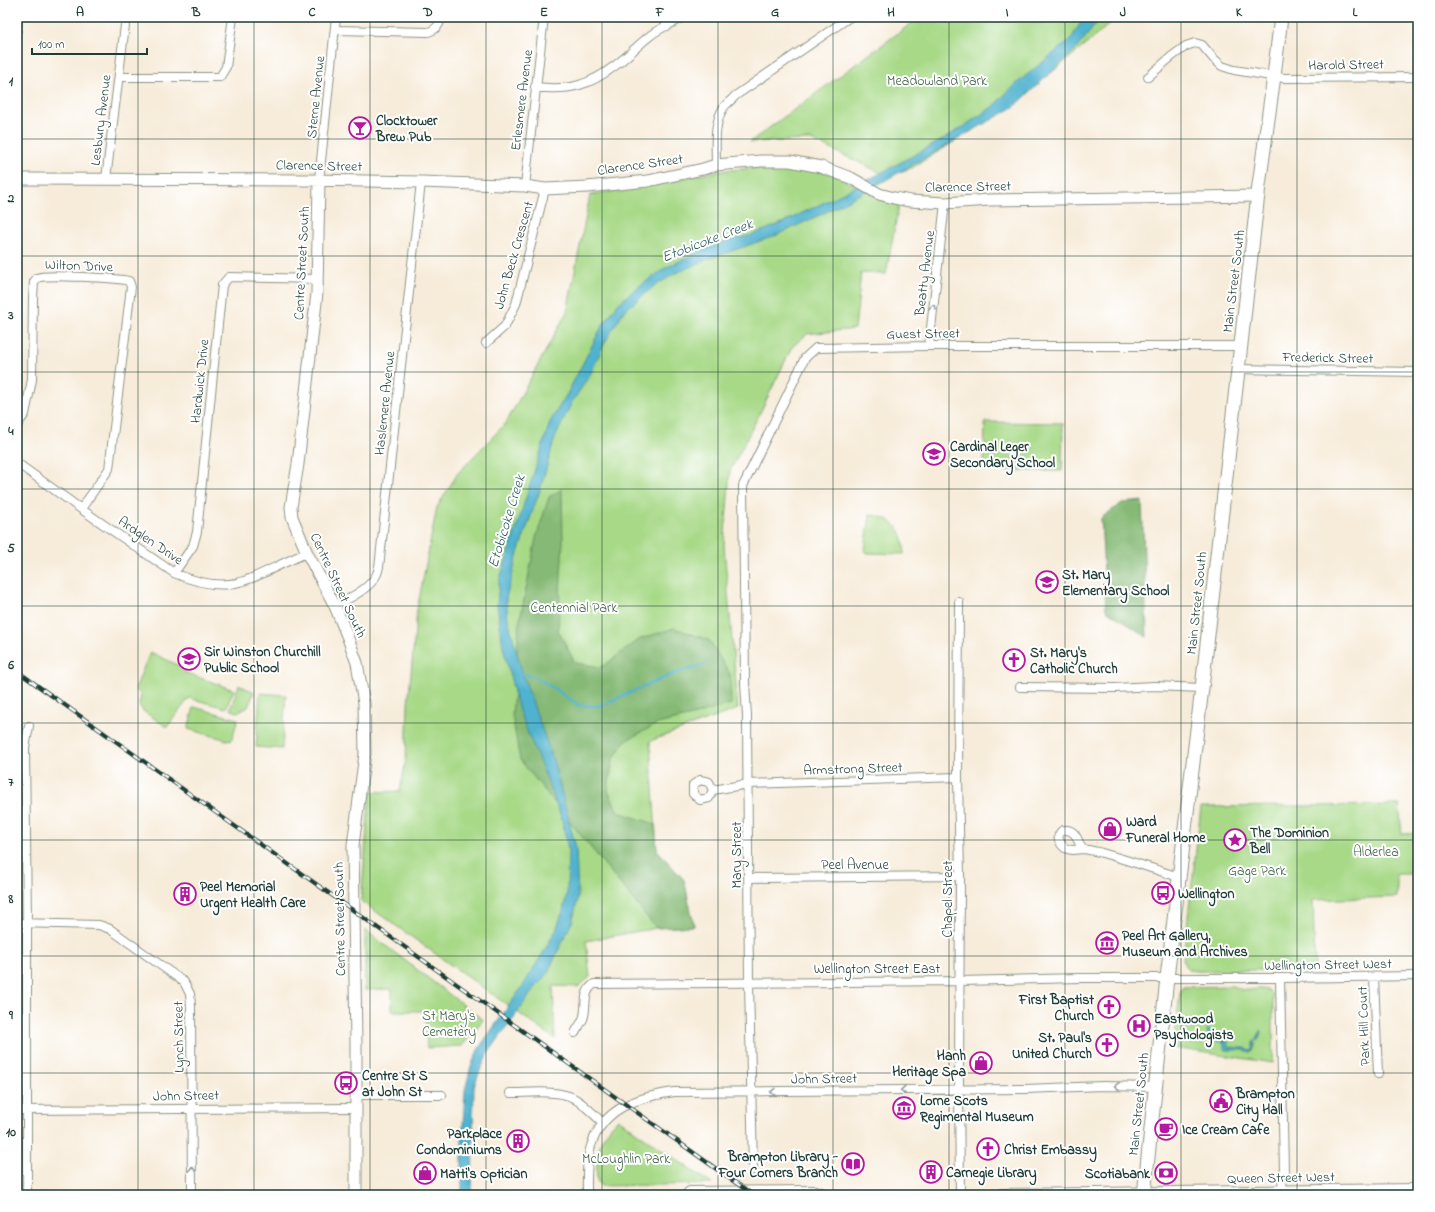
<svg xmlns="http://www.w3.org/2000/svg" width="1435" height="1212" font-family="'Indie Flower',sans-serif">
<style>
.green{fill:#a7d987;stroke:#638b5e}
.forest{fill:#85b974;stroke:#527b54}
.water{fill:#50b2cf;stroke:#387882}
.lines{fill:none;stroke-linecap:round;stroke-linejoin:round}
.stream{stroke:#50b2cf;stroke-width:2.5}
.minor-casing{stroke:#8b9487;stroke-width:10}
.tertiary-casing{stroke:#8b9487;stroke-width:13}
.secondary-casing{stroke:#8b9487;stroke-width:14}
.primary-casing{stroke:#8b9487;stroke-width:15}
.minor{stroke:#fff;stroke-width:8}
.tertiary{stroke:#fff;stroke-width:11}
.secondary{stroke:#fff;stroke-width:12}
.primary{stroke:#fff;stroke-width:13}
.rail-casing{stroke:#1f3d34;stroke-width:4}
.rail{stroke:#fff;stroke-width:2.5;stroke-dasharray:8;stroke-linecap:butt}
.oneway{stroke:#8f9e9a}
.grid{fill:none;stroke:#1f3d34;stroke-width:1;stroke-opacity:0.55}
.labels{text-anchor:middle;stroke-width:4;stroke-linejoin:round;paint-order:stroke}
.street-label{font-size:14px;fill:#1f3d34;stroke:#fff}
.park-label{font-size:14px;fill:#416449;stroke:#fff}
.poi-label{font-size:14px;font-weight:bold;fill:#1f3d34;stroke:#fff;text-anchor:start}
.water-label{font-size:15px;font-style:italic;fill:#2e6062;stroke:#fff}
.neatline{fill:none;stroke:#1f3d34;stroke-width:1.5}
.grid-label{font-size:13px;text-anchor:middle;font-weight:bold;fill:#1f3d34}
</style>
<rect width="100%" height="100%" fill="#fff"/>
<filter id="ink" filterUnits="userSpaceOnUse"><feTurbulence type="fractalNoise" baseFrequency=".025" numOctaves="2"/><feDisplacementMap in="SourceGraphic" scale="8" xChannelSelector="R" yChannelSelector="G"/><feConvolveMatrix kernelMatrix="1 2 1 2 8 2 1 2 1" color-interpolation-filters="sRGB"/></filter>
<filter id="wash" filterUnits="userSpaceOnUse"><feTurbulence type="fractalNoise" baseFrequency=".012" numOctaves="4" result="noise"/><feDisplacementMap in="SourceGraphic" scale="16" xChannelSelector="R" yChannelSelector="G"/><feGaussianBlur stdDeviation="0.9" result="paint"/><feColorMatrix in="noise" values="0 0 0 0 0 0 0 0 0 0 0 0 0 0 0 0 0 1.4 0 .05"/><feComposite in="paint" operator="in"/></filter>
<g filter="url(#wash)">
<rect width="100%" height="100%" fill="#f7ecda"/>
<path class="green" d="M920,17H1117L1089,42L1008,108L912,168L888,176L811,140L750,142Z
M798,165L835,175L872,194L899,205L886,274L861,273L855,329L807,334L792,347L760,413L730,471L724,546L738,709L650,741L657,850L684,880L694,926L656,928L586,941L590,977L578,987L553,986L555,1039L361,901L370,792L400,791L406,759L408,704L417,610L437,507L458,473L506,423L567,312L590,195L728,170Z
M985,422L1063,423L1062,471L984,470Z
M870,515C893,517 906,530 904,554L867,553L865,550Z
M150,652L184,668V672L234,690L226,708L189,698L167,727L143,711L139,705L141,695L135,689Z
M239,685L254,692L248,707L237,712L230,709Z
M260,693L286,695L282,749L256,747Z
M194,707L238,719L231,741L188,729Z
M1399,805L1402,834L1418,833V874H1397V897L1313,900L1315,969L1197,971C1189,971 1184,968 1183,959L1201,807Z
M365,930L483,1020L462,1046L427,1048L425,1011H392V989L365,990Z
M1233,986C1236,987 1240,989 1243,990C1254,991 1264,985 1273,994V1063L1174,1048L1180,993L1183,987Z
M618,1119L712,1184L601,1186L597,1181C596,1152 597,1140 618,1119Z"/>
<path class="forest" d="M562,489L563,541L558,630L575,663L602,667L640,639L674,628L709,640L730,674L731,704L692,716L657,724L625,741L613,759L608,790L618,812L655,824L657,850L684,880L694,926L656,928L520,760L512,715L519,625L536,538L549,497Z
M1142,501L1147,637L1106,610L1101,518L1122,503Z"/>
<path class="water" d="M1084,17H1100L1096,24L1076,49L1014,107L884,181L826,212L775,236L706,260L676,273L653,287L624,311L605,342L591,373L571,404L555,438L540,490L518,553L506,598L508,619L522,672L553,760L576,848L578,897L573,920L547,974L532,992L487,1055L481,1068L474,1087L472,1195H462V1139L465,1090L471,1066L479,1048L524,984L546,948L556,930L563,911L567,893L568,849L562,820L551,790L519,711L503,647L497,604L499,582L550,422L567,394L602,326L618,304L634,290L665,268L698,252L731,240L752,235L782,223L849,190L944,139L991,108L1017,83L1071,39Z
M1207,1030L1208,1029L1212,1034H1216L1218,1037L1223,1038L1222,1039L1228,1042V1047L1245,1048L1250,1050L1253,1049V1042L1258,1037L1260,1031H1261C1261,1037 1259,1038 1255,1042C1255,1046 1255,1050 1250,1052L1245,1050H1226L1224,1047V1040H1223V1043L1222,1041H1219L1218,1042L1214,1037L1209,1038Z"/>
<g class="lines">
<path class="stream" d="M520,674L533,676L552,687L578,705L599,706L673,674L705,664"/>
</g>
</g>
<g filter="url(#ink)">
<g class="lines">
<g class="minor-casing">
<path id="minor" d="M663,17L668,26
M17,30L18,17
M336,30L428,32C436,30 440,25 441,17
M119,77H220L226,67L233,17
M1148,77L1171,57L1186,46L1195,43L1202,45L1213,58L1222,66L1234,70L1284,78L1418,77
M535,87C569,91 589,86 616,65C628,56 639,44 651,35C660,28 673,23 683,17
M716,165C716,147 713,123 724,107C727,103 732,100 735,96L850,17
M106,179L126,17
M319,180L336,17
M525,186L544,17
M486,343L505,326L516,304L545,189
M929,346L945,203
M1238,369L1418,372
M17,425L25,414L32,380L33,298L34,282L37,278C45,274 118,278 129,281L131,287L109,469L81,509
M17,463L81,509L174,573C237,600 252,574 307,553
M174,573L193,546L197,532L222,285L229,277L318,279
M959,602L958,777L960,876L959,1082L960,1195
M335,606C349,598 370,589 377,574C380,567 380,557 381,549L421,182
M1020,687L1115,688L1154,686L1202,688
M700,780L709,782L713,790L709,798L700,800L693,794V785Z
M713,790L748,784L958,777
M1082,849C1078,842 1076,829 1065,830C1063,830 1061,831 1060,833C1056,838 1061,845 1065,848C1072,852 1077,849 1083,849C1089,850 1096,851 1102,853C1128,860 1153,869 1179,877
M749,878L960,876
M17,923L99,925L110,929L184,982L190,994L191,1007L192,1195
M1374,977L1378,1074
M1280,978L1284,1171L1281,1195
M17,1016H26
M575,1033C577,1029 581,1024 583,1019C588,1007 581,993 594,984L960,981L1079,978H1280L1418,976
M510,1093C528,1093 552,1090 569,1096C582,1101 593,1114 603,1123
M355,1095H442
M17,1110L356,1108
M753,1170L749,982L747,716L745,683L743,486L805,358L816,348L929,346H1241
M27,1195V923L25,748L29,726
M587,1195C587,1179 586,1161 591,1146C603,1107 639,1097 674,1092L1025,1089L1103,1086L1156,1087"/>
</g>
<g class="tertiary-casing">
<path id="tertiary" d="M17,179L310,180L421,182L525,186L545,189L587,187L648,181L703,169L716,165L761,161H790L821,167L851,178L879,194L894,198L910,201L945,203L990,200L1259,196
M319,180L317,293L298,464L291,507L292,517L307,553L335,606L348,638L357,663L364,703L365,754L353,845L356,1044V1195"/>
</g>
<g class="secondary-casing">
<path id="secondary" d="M688,1195L690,1193L816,1192L823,1195
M1002,1195L1418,1190"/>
</g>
<g class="primary-casing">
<path id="primary" d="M1144,1195L1167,978L1202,688L1259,185L1274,76L1281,17"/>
</g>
<use href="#minor" class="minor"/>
<use href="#tertiary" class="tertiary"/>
<use href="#secondary" class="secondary"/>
<use href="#primary" class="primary"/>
<g class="rail-casing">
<path id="rail" d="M17,671L753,1195"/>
</g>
<use href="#rail" class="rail"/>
</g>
<defs><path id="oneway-chevron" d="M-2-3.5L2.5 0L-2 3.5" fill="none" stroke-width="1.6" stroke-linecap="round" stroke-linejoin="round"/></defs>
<g class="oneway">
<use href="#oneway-chevron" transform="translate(933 307) rotate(-83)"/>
<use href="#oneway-chevron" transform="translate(1117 1086) rotate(-178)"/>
<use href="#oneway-chevron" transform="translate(903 1090) rotate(179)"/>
<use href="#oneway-chevron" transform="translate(773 1092) rotate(179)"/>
<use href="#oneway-chevron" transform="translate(192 1169) rotate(-90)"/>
</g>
</g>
<path class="grid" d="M138,17V1195M254,17V1195M370,17V1195M486,17V1195M602,17V1195M718,17V1195M833,17V1195M949,17V1195M1065,17V1195M1181,17V1195M1297,17V1195M17,139H1418M17,256H1418M17,372H1418M17,489H1418M17,606H1418M17,723H1418M17,840H1418M17,956H1418M17,1073H1418"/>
<defs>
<g id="bar-ring" transform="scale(1.15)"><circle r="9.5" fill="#fff" stroke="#b5179e" stroke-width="1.5"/><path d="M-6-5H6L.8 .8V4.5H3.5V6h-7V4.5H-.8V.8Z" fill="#b5179e"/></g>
<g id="school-ring" transform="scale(1.15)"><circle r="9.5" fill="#fff" stroke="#b5179e" stroke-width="1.5"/><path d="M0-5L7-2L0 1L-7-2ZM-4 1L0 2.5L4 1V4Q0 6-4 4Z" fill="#b5179e"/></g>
<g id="church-ring" transform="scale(1.15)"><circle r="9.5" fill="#fff" stroke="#b5179e" stroke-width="1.5"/><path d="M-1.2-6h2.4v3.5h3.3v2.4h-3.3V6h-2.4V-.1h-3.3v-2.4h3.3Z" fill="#b5179e"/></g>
<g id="shop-ring" transform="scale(1.15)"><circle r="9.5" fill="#fff" stroke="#b5179e" stroke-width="1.5"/><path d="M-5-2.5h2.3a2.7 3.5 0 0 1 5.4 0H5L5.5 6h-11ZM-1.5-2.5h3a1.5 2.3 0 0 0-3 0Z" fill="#b5179e"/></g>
<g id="sight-ring" transform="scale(1.15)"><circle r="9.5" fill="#fff" stroke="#b5179e" stroke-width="1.5"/><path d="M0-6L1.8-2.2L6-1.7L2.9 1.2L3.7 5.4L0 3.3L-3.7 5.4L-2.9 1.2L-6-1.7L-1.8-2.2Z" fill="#b5179e"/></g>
<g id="bus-ring" transform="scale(1.15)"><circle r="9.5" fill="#fff" stroke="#b5179e" stroke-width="1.5"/><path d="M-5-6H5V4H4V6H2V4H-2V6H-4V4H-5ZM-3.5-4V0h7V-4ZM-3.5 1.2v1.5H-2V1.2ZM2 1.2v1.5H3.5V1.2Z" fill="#b5179e"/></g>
<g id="building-ring" transform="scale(1.15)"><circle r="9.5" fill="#fff" stroke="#b5179e" stroke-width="1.5"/><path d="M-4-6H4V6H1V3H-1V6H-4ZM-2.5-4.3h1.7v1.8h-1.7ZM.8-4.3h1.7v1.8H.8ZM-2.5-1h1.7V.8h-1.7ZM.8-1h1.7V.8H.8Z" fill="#b5179e"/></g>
<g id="museum-ring" transform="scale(1.15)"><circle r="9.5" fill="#fff" stroke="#b5179e" stroke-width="1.5"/><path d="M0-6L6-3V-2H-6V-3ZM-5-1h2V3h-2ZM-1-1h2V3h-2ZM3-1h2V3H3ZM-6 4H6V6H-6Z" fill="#b5179e"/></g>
<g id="hospital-ring" transform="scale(1.15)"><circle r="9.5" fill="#fff" stroke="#b5179e" stroke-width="1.5"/><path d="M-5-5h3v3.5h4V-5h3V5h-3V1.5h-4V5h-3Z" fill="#b5179e"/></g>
<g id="civic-ring" transform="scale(1.15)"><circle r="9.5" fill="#fff" stroke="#b5179e" stroke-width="1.5"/><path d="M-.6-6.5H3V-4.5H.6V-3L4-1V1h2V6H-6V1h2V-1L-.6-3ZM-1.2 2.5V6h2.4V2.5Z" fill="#b5179e"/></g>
<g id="cafe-ring" transform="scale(1.15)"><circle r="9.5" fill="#fff" stroke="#b5179e" stroke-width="1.5"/><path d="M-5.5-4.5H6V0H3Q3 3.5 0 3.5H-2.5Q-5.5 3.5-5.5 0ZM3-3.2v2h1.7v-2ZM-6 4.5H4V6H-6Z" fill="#b5179e"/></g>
<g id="library-ring" transform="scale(1.15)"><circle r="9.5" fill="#fff" stroke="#b5179e" stroke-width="1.5"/><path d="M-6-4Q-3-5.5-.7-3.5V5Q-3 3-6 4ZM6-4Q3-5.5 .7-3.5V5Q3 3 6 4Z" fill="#b5179e"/></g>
<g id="bank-ring" transform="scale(1.15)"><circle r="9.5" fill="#fff" stroke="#b5179e" stroke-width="1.5"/><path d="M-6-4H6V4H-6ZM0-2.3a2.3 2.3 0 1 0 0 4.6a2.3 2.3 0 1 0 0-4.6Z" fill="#b5179e"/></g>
</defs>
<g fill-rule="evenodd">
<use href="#bar-ring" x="360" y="128"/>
<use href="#school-ring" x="934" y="454"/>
<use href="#school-ring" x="1047" y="582"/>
<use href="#school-ring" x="189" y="659"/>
<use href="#church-ring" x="1014" y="660"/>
<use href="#shop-ring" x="1110" y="829"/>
<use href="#sight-ring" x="1235" y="840"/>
<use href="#bus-ring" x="1163" y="893"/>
<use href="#building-ring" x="185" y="894"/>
<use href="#museum-ring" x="1107" y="943"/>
<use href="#church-ring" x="1109" y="1007"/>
<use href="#hospital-ring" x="1139" y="1026"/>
<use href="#church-ring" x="1107" y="1045"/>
<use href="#shop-ring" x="981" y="1063"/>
<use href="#bus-ring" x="346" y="1083"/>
<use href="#civic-ring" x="1221" y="1101"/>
<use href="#museum-ring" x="904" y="1108"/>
<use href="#cafe-ring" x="1166" y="1129"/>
<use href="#building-ring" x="518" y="1141"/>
<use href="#church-ring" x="988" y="1149"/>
<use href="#library-ring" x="853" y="1164"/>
<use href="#building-ring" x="931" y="1172"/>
<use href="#shop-ring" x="425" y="1173"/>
<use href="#bank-ring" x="1166" y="1173"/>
</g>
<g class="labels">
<g class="street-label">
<text transform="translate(1346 64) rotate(-1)" y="5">Harold Street</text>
<text transform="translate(315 97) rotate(-84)" y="5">Sterne Avenue</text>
<text transform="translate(521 100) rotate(-83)" y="5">Erlesmere Avenue</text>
<text transform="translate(100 120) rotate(-83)" y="5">Lesbury Avenue</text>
<text transform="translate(640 164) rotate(-8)" y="5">Clarence Street</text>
<text transform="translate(319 165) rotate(1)" y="5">Clarence Street</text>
<text transform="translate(968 186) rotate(-1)" y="5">Clarence Street</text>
<text transform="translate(513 255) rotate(-74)" y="5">John Beck Crescent</text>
<text transform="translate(301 263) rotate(-87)" y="5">Centre Street South</text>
<text transform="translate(79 265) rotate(2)" y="5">Wilton Drive</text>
<text transform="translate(924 273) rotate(-83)" y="5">Beatty Avenue</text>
<text transform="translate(1233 281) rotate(-83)" y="5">Main Street South</text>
<text transform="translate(923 333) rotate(-1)" y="5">Guest Street</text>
<text transform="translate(1328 357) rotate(1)" y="5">Frederick Street</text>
<text transform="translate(199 381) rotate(-84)" y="5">Hardwick Drive</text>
<text transform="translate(384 403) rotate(-84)" y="5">Haslemere Avenue</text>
<text transform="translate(151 540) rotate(34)" y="5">Ardglen Drive</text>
<text transform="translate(339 585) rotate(65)" y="5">Centre Street South</text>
<text transform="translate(1196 603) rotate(-84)" y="5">Main Street South</text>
<text transform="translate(853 768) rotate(-2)" y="5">Armstrong Street</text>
<text transform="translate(736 855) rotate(-90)" y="5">Mary Street</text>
<text x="855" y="869">Peel Avenue</text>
<text transform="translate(947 899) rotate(-90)" y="5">Chapel Street</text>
<text transform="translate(339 919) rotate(-91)" y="5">Centre Street South</text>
<text transform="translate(1328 964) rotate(-1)" y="5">Wellington Street West</text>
<text x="877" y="973">Wellington Street East</text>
<text transform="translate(1363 1026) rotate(-92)" y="5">Park Hill Court</text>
<text transform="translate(178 1037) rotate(-91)" y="5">Lynch Street</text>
<text transform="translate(824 1078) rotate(-1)" y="5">John Street</text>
<text transform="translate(186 1095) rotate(-1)" y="5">John Street</text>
<text transform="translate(1138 1104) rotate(-84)" y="5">Main Street South</text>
<text transform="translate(1281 1177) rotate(-1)" y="5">Queen Street West</text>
</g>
<g class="park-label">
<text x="937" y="85">Meadowland Park</text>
<text x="574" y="612">Centennial Park</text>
<text x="1376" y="856">Alderlea</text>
<text x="1257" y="875">Gage Park</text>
<text x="449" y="1020">St Mary's<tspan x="449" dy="16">Cemetery</tspan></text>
<text x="626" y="1163">McLoughlin Park</text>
</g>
<g class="poi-label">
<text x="376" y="125">Clocktower<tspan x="376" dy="16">Brew Pub</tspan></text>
<text x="950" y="451">Cardinal Leger<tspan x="950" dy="16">Secondary School</tspan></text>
<text x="1062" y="579">St. Mary<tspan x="1062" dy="16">Elementary School</tspan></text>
<text x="204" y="656">Sir Winston Churchill<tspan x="204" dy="16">Public School</tspan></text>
<text x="1030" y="657">St. Mary's<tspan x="1030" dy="16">Catholic Church</tspan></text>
<text x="1126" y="826">Ward<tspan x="1126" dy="16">Funeral Home</tspan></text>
<text x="1250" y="837">The Dominion<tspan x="1250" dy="16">Bell</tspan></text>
<text x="200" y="891">Peel Memorial<tspan x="200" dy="16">Urgent Health Care</tspan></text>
<text x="1178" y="898">Wellington</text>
<text x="1122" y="940">Peel Art Gallery,<tspan x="1122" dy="16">Museum and Archives</tspan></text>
<text x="1094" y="1004" text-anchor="end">First Baptist<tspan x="1094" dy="16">Church</tspan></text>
<text x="1154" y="1023">Eastwood<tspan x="1154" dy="16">Psychologists</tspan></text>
<text x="1092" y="1042" text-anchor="end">St. Paul's<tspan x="1092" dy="16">United Church</tspan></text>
<text x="966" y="1060" text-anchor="end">Hanh<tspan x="966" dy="16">Heritage Spa</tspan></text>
<text x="362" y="1080">Centre St S<tspan x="362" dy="16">at John St</tspan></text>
<text x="1236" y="1098">Brampton<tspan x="1236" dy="16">City Hall</tspan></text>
<text x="920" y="1105">Lorne Scots<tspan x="920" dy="16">Regimental Museum</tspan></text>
<text x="1182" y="1134">Ice Cream Cafe</text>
<text x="502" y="1138" text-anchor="end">Parkplace<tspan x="502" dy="16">Condominiums</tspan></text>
<text x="1004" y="1154">Christ Embassy</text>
<text x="838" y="1161" text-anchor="end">Brampton Library -<tspan x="838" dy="16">Four Corners Branch</tspan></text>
<text x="946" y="1177">Carnegie Library</text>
<text x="440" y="1178">Matti's Optician</text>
<text x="1150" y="1178" text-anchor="end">Scotiabank</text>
</g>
<g class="water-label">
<text transform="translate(707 240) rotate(-21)" y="5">Etobicoke Creek</text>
<text transform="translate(506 521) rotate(-73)" y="5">Etobicoke Creek</text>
</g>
</g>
<rect width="1435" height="1212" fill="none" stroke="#fff" stroke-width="44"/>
<path d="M32 48v6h115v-6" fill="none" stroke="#1f3d34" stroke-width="2"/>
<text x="38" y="48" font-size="12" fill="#1f3d34" stroke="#ffffff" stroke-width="3" paint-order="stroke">100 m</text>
<rect x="22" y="22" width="1391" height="1168" class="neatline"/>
<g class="grid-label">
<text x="80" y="16">A</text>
<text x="196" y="16">B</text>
<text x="312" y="16">C</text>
<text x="428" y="16">D</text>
<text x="544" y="16">E</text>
<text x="660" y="16">F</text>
<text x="775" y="16">G</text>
<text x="891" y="16">H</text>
<text x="1007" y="16">I</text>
<text x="1123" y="16">J</text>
<text x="1239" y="16">K</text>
<text x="1355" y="16">L</text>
<text x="11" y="85">1</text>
<text x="11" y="202">2</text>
<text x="11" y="319">3</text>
<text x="11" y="435">4</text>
<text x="11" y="552">5</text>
<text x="11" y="669">6</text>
<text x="11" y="786">7</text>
<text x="11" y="903">8</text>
<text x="11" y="1019">9</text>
<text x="11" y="1136">10</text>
</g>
</svg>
